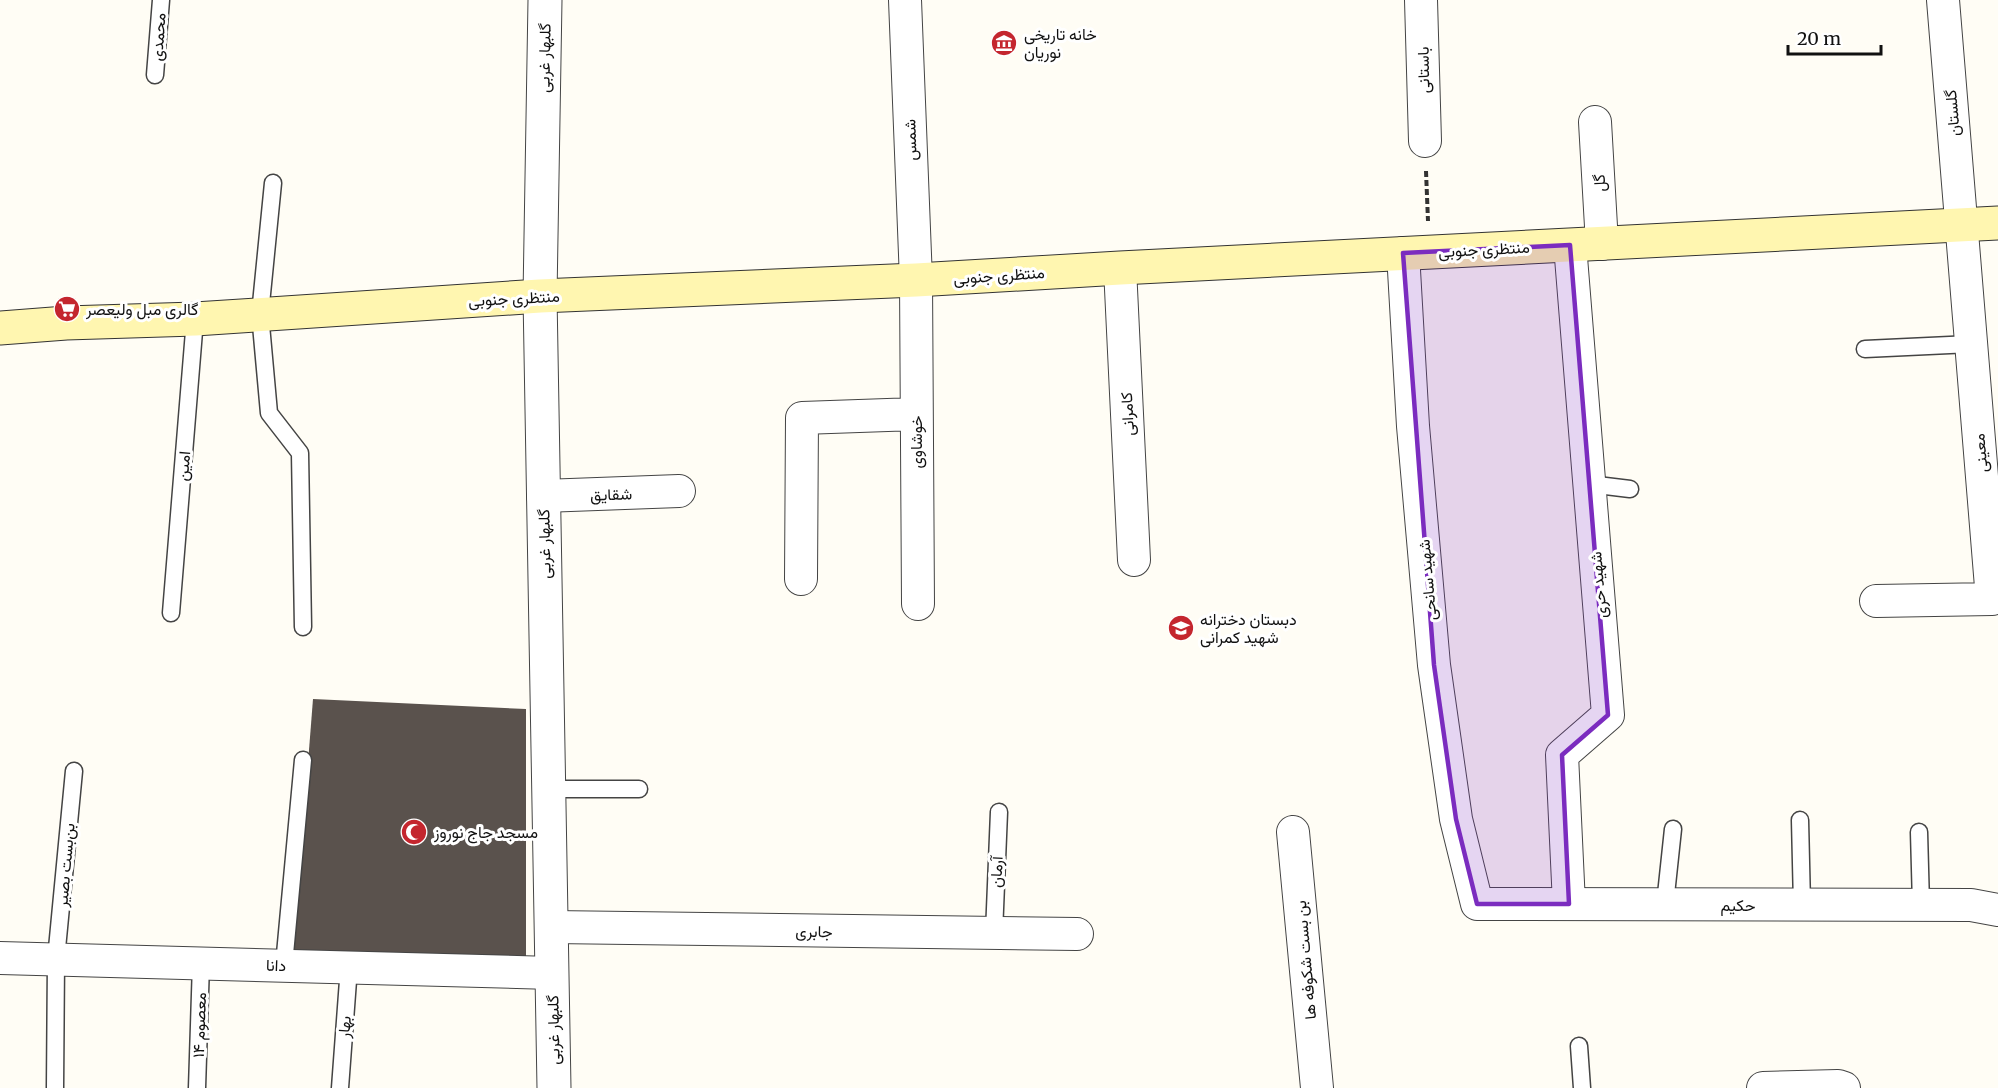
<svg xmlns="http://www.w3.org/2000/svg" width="1998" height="1088" font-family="Merriweather,Vazirmatn,serif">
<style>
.building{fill:#5a524d}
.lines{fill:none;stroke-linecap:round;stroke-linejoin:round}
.service-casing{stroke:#444;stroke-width:19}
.minor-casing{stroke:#444;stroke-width:34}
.tertiary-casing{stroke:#444;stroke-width:35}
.secondary-casing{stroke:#333;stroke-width:35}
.path{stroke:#333;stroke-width:4;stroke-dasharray:6 3;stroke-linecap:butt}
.service{stroke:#fff;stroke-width:16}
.minor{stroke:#fff;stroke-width:32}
.tertiary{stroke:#fff;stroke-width:33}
.secondary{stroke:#fff6b0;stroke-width:33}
.marked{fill:#7b2cbf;fill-opacity:0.2;stroke:#7b2cbf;stroke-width:4.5;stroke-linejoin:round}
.labels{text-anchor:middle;stroke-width:6;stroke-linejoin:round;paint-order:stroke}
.poi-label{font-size:16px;fill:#111;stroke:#fff;text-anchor:start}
.street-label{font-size:16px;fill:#111;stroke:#fff}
</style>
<rect width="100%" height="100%" fill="#fffdf5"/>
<path class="building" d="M313,699L526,709V962L293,954Z"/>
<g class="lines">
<g class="service-casing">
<path id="service" d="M155,75L161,0
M273,183L260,314L269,413L300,453L303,627
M1865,349L1971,344
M1589,484L1630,489
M171,613L195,319
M549,789H639
M1800,820L1802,905
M1919,832L1921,905
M1665,904L1673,829
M994,933L999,812
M284,965L303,760
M1579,1046L1582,1088
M55,1088L56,959L74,771
M197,1088L201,963
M340,1088L349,967"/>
</g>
<g class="minor-casing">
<path id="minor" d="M905,0L916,280L918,604
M1421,0L1425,141
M1595,122L1602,244
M1403,253L1413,426L1434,665L1456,819L1477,904L1971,905L1998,910
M1120,268L1134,560
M543,496L679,491
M801,579L802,418L916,414
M1876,601L1992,599L1943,0
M1293,832L1317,1088
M1569,904L1562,755L1608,715L1570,245
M552,927L1077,934
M0,958L552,973
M1763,1088L1838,1086L1844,1088"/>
</g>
<g class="tertiary-casing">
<path id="tertiary" d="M545,0L540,296L554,1088"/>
</g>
<g class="secondary-casing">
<path id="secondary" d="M0,328L66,323L195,319L540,296L916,280L1120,268L1998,223"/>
</g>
<path class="path" d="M1426,171L1428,221"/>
<use href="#service" class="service"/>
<use href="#minor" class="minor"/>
<use href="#tertiary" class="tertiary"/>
<use href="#secondary" class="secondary"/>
</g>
<path class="marked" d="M1570,245L1608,715L1562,755L1569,904H1477L1456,819L1434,665L1403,253Z"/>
<defs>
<g id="museum-disc" transform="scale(1.35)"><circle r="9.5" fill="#c4262e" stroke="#fff"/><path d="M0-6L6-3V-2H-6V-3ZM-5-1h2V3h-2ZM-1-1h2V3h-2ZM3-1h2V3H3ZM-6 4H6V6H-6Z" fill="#fff"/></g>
<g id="supermarket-disc" transform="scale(1.35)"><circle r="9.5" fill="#c4262e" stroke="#fff"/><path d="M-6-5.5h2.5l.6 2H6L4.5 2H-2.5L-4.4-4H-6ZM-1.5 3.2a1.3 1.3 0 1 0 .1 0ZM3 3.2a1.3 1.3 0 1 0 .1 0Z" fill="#fff"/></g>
<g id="school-disc" transform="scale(1.35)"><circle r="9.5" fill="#c4262e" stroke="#fff"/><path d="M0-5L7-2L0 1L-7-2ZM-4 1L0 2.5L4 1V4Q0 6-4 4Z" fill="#fff"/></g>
<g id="mosque-disc" transform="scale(1.35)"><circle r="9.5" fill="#c4262e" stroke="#fff"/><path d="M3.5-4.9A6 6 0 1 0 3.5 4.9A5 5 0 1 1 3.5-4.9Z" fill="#fff"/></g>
</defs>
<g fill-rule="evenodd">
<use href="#museum-disc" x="1004" y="43"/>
<use href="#supermarket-disc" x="67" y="309"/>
<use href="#school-disc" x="1181" y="628"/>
<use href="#mosque-disc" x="414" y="832"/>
</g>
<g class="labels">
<g class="poi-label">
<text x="1024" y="40">خانه تاریخی<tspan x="1024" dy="18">نوریان</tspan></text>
<text x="86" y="315">گالری مبل ولیعصر</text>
<text x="1200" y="625">دبستان دخترانه<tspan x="1200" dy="18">شهید کمرانی</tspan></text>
<text x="434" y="838">مسجد جاج نوروز</text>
</g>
<g class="street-label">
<text transform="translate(158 37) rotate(-86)" y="6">محمدی</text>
<text transform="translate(544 58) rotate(-89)" y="6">گلبهار غربی</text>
<text transform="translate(1423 70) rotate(-91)" y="6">باستانی</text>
<text transform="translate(1952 113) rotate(-95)" y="6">گلستان</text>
<text transform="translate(910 140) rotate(-92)" y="6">شمس</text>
<text transform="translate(1599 183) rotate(-93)" y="6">گل</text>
<text transform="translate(1484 249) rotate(-3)" y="6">منتظری جنوبی</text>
<text transform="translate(999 275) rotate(-4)" y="6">منتظری جنوبی</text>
<text transform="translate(514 298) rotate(-3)" y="6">منتظری جنوبی</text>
<text transform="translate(1127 414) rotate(-93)" y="6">کامرانی</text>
<text transform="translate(916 442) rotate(-90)" y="6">خوشاوی</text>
<text transform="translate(1980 453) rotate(-95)" y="6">معینی</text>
<text transform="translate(183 466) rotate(-85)" y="6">امین</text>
<text transform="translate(611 494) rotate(-2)" y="6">شقایق</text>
<text transform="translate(544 544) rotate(-91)" y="6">گلبهار غربی</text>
<text transform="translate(1427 580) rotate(-95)" y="6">شهید سانحی</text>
<text transform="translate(1598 585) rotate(-95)" y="6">شهید حری</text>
<text transform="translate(65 865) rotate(-85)" y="6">بن‌بست بصیر</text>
<text transform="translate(996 872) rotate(-87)" y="6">آرمان</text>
<text x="1738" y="911">حکیم</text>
<text transform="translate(814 931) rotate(1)" y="6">جابری</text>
<text transform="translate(1305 960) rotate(-95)" y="6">بن بست شکوفه ها</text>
<text transform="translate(276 965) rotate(2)" y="6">دانا</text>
<text transform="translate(199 1025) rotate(-88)" y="6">۱۴ معصوم</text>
<text transform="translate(344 1027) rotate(-86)" y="6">بهار</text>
<text transform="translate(553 1030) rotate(-91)" y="6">گلبهار غربی</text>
</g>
</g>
<path d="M1788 45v9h93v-9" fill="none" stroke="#111111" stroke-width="3"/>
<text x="1797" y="45" font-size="18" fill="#111111" stroke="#ffffff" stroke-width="4.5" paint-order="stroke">20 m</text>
</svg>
